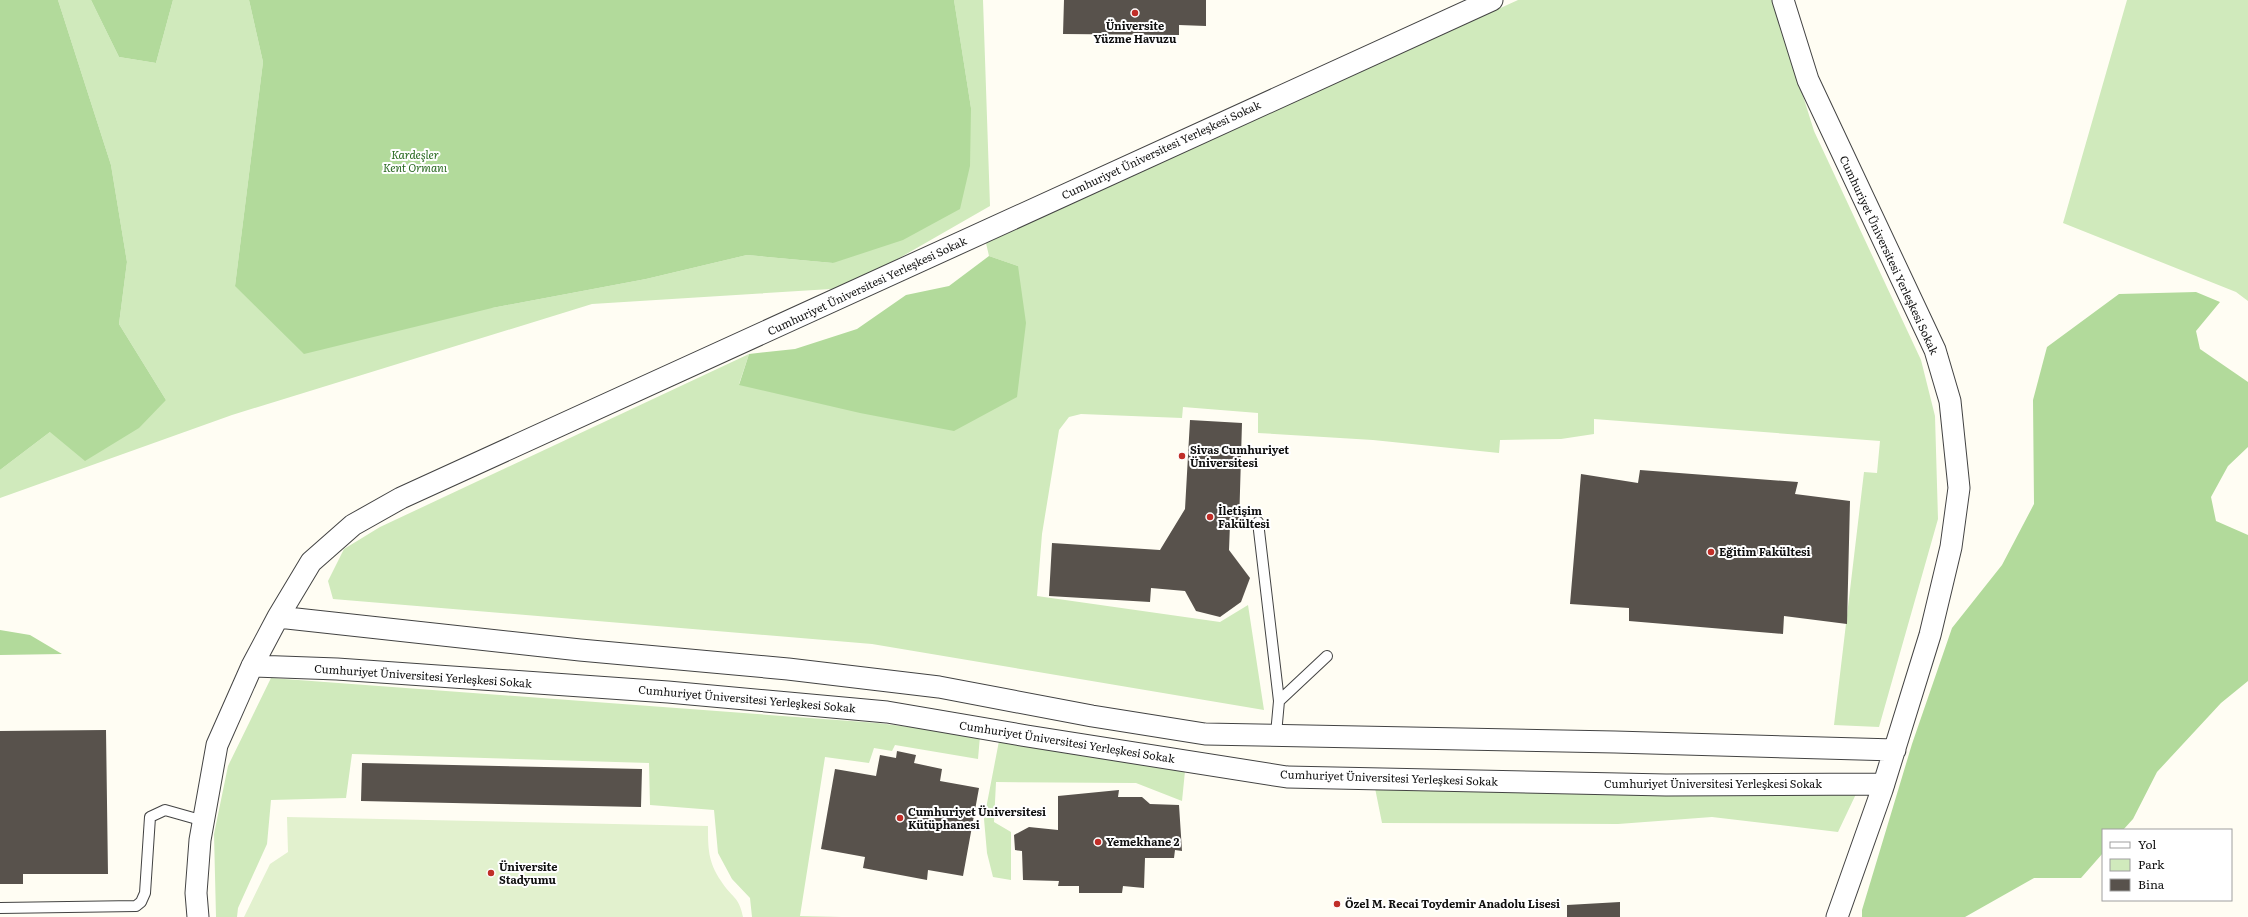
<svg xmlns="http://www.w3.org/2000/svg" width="2248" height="917" font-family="Literata,serif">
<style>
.green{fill:#d0eabc}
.forest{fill:#b2da9b}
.pitch{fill:#e2f1ce}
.building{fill:#58524c}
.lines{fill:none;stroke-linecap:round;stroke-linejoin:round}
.service-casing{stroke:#434343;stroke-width:12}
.minor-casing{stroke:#434343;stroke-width:23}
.service{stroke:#fff;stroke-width:10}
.minor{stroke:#fff;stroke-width:21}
.poi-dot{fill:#c02e28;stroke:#fff;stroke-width:1.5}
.labels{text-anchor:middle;stroke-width:4;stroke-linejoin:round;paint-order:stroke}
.poi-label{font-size:11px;font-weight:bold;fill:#101010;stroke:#fff;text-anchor:start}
.street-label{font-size:11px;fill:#101010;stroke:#fff}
.park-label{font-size:11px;font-style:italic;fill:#28681f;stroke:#fff}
</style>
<rect width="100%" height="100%" fill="#fffdf3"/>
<path class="green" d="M58,0H91L119,57L156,63L173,0H249L263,62L235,286L492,308L646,279L747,255L833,263L971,108L954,0H983L990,206L847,288L592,304L232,415L0,498V470L50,432L166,400L119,324L127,262L111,165Z
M1518,0H1773L1814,131L1921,360L1935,416L1938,519L1879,727L1834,725L1864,472L1877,473L1880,441L1594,419V434L1561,439L1500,440L1499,453L1373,440L1258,433V413L1183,407L1182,418L1081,414L1069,417L1059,430L1042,534L1037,596L1220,622L1248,605L1264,710L872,644L333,599L328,581L344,549L380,527L749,354L739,384L1018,266L989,256L986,243Z
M2127,0H2248V301L2236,292L2063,223Z
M271,678L878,723L980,736L978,759L895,745L892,751L874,748L869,763L825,757L800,916L842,917H752L750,898L732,879L718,853L714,810L650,805L649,763L352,754L346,798L271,800L267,844L238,908L237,917H216L214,834L228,766Z
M999,741L1185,771L1182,801L1136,783L996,782L994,822L1011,832V880L993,877L987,853L984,819Z
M1375,788L1856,794L1838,832L1712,817L1618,824L1382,823Z"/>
<path class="forest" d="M0,0H58L111,165L127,262L119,324L166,400L139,428L85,461L50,432L0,470Z
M91,0H173L156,63L119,57Z
M249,0H954L971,108L970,166L960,209L903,240L833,263L747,255L646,279L492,308L304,354L235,286L263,62Z
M989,256L1018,266L1026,323L1017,397L954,431L860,413L739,385L749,354L795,349L857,329L906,295L949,286Z
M2196,292L2220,302L2196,331L2200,349L2248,382V447L2228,466L2211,497L2216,521L2248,535V681L2221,703L2157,772L2133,819L2123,830H2103V853L2081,878H2034L1965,917H1862V910L1912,744L1952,628L2002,565L2034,504L2033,400L2047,347L2119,294Z
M0,630L30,635L62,654L0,655Z"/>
<path class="pitch" d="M287,817L708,826C708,848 708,862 721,881C731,897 739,896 743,917H244L270,864L288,852Z"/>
<path class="building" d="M1064,0H1206V26L1179,25V35L1063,34Z
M1190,420L1242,423L1239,525L1230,524L1229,550L1250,578L1241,602L1220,617L1196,611L1185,591L1151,588L1150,602L1049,596L1052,543L1160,550L1185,509Z
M1640,470L1798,482L1795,494L1850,501L1847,624L1784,616L1783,634L1629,621V608L1570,604L1581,474L1638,483Z
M106,730L108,874H23V884H0V731Z
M897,751L916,755L914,763L942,769L940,781L979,788L963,876L928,870L927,880L863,868L865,857L821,849L835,769L876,776L880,755L896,758Z
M362,763L642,769L641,807L361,801Z
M1119,790L1118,797H1142L1150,804L1179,805L1182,851L1175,850L1174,858H1145L1144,888L1123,886L1122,893H1079V886H1058L1059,881L1023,880L1022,851L1015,850L1014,835L1029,827L1058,830V796Z
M1620,902V917H1567V905Z"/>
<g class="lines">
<g class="service-casing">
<path id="service" d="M1258,522L1279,701
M1276,734L1279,701L1327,656
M0,908L136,906L141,902L145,893L150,817L165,810L204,821"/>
</g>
<g class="minor-casing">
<path id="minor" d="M1783,0L1808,80L1935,350L1950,401L1959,488L1951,547L1930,635L1882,790L1837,917
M278,617L580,650L788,669L939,687L1092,716L1205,734L1615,742L1895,750
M252,666L337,669L668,692L887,712L1027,736L1287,777L1666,785L1884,784
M198,917L196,893L200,840L217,745L252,666L278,617L311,562L353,525L401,498L1492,0"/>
</g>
<use href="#service" class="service"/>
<use href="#minor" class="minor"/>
</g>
<g class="poi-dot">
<circle cx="1135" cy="13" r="4"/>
<circle cx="1182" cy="456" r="4"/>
<circle cx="1210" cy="517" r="4"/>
<circle cx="1711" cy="552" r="4"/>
<circle cx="900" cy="818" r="4"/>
<circle cx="1098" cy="842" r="4"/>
<circle cx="491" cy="873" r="4"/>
<circle cx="1337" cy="904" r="4"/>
</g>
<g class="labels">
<g class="poi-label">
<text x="1135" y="30" text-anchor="middle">Üniversite<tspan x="1135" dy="13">Yüzme Havuzu</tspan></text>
<text x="1190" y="454">Sivas Cumhuriyet<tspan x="1190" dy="13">Üniversitesi</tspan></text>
<text x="1218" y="515">İletişim<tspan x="1218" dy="13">Fakültesi</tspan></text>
<text x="1719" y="556">Eğitim Fakültesi</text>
<text x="908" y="816">Cumhuriyet Üniversitesi<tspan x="908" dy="13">Kütüphanesi</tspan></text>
<text x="1106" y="846">Yemekhane 2</text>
<text x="499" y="871">Üniversite<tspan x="499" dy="13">Stadyumu</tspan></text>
<text x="1345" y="908">Özel M. Recai Toydemir Anadolu Lisesi</text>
</g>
<g class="street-label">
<text transform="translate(1161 150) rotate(-25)" y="4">Cumhuriyet Üniversitesi Yerleşkesi Sokak</text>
<text transform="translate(1889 255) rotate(65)" y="4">Cumhuriyet Üniversitesi Yerleşkesi Sokak</text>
<text transform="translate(867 286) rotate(-25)" y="4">Cumhuriyet Üniversitesi Yerleşkesi Sokak</text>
<text transform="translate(423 676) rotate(4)" y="4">Cumhuriyet Üniversitesi Yerleşkesi Sokak</text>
<text transform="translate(747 699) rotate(5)" y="4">Cumhuriyet Üniversitesi Yerleşkesi Sokak</text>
<text transform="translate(1067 742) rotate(9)" y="4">Cumhuriyet Üniversitesi Yerleşkesi Sokak</text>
<text transform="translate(1389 778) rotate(2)" y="4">Cumhuriyet Üniversitesi Yerleşkesi Sokak</text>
<text x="1713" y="788">Cumhuriyet Üniversitesi Yerleşkesi Sokak</text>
</g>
<g class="park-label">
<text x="415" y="159">Kardeşler<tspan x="415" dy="13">Kent Ormanı</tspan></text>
</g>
</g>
<rect x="2102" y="829" width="130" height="72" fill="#ffffff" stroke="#9f9f9f"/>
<rect x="2110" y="842" width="20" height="6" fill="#ffffff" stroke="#9f9f9f"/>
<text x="2138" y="849" font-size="12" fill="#101010">Yol</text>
<rect x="2110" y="859" width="20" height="12" fill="#d0eabc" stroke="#9f9f9f"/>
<text x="2138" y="869" font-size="12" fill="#101010">Park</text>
<rect x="2110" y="879" width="20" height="12" fill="#58524c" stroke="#9f9f9f"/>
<text x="2138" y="889" font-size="12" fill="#101010">Bina</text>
</svg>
